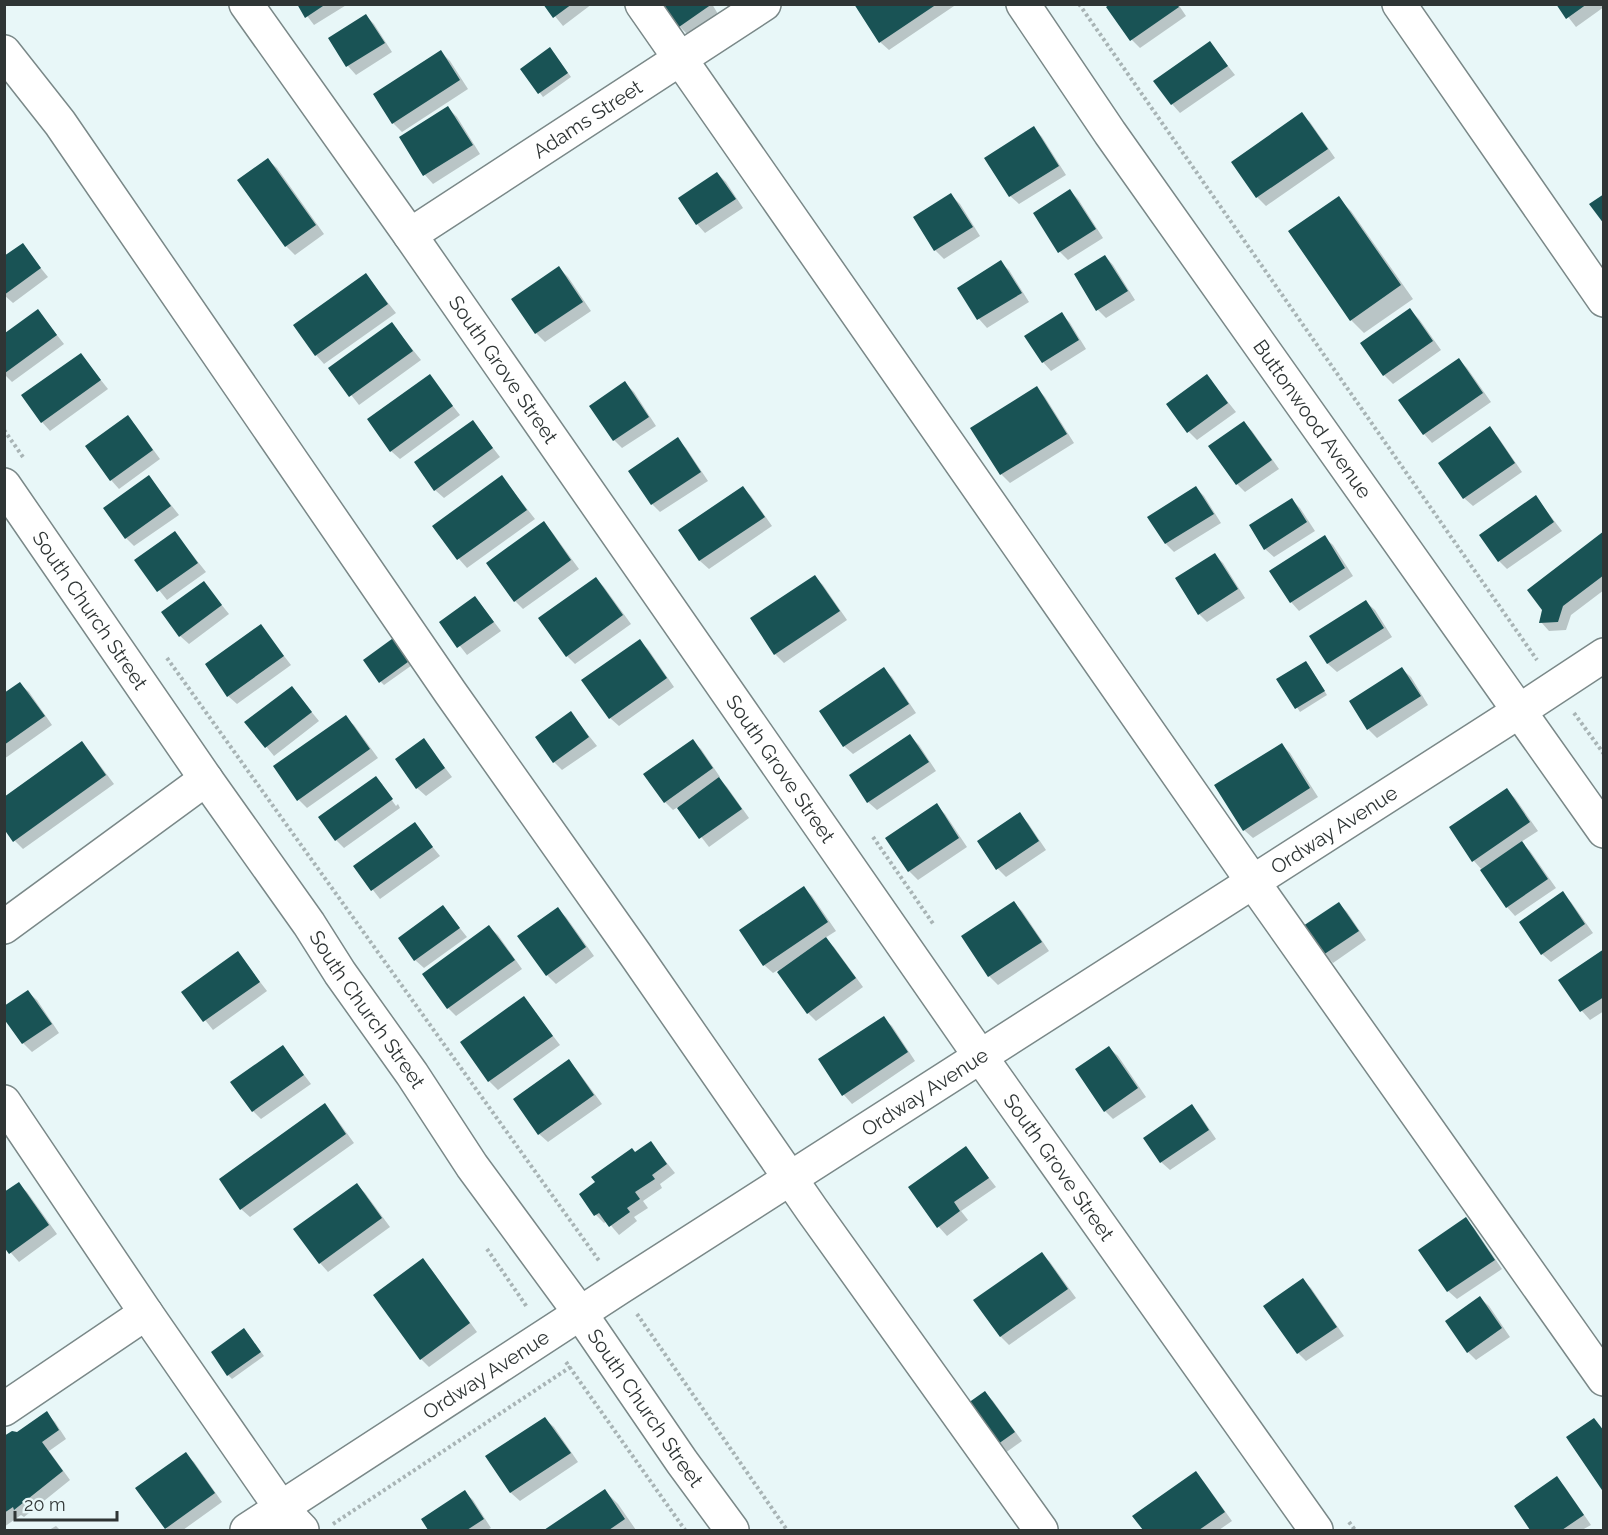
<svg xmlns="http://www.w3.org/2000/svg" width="1608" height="1535" font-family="Raleway,sans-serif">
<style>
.shadow{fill:#0003}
.building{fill:#195355}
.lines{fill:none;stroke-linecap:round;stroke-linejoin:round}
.minor-casing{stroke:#7a8888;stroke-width:36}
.path{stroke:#a8b4b5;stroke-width:4;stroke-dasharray:3 3;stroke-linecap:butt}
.minor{stroke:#fff;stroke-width:33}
.labels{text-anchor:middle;stroke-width:6;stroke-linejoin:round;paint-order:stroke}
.street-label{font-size:20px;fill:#2f3535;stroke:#e8f7f8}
</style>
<rect width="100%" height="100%" fill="#e8f7f8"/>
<path class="shadow" d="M298,4H348L314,25Z
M545,4H592L563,26Z
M665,4H712L718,14L688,35L680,27Z
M856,4H957L889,50L880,42Z
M1112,4H1178L1186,16L1140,48L1132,40L1108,7Z
M1558,4H1604V7L1576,27Z
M366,16L374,24L392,52L356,75L348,66L330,38Z
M1210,43L1235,75L1180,113L1172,104Z
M441,52L450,61L468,89L402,132L393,123L375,94Z
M554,53L571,77L543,97L522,69Z
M448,108L457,117L480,154L433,184L425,175L401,138Z
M1301,114L1310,122L1335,158L1266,206L1257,197L1233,162Z
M1034,128L1042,137L1066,175L1019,204L1010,196Z
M268,160L277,168L324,234L295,255L286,246L239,181Z
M717,173L726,182L743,208L705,233L697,224Z
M1070,191L1078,199L1103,238L1068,260L1060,252Z
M951,195L960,204L980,236L944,259L935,250L915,218Z
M1338,198L1351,211L1413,299L1364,333L1351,320Z
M22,245L48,277L13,303L4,295Z
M1105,256L1113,265L1135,300L1106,318L1098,310Z
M1000,262L1009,270L1029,302L987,328L979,319L959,288Z
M559,268L568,277L591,311L545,342L536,333L513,299Z
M366,275L396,313L324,364L316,355Z
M1410,310L1419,319L1441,350L1393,384L1384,375L1362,344Z
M38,311L64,344L12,382L4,374V334Z
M1062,314L1070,323L1086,349L1051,371L1043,362Z
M392,324L421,360L359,405L330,368Z
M81,355L108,389L50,431L42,422Z
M1459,360L1467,368L1491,402L1432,443L1424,434L1400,400Z
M429,376L460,415L400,459L391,451Z
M1207,376L1236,412L1197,440L1189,432Z
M625,383L634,392L656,426L622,448L614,440Z
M1037,388L1045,397L1074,443L1010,483L1001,474L972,429Z
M128,417L136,426L160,459L119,489L111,480Z
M473,422L500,457L444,498L435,490Z
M1244,423L1252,431L1279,469L1245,492L1237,484Z
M1489,428L1498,437L1522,472L1473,506L1464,498Z
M677,439L686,448L708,481L660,512L652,504Z
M149,477L179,515L134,546L126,538Z
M502,477L535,519L467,568L459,559L435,526Z
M743,488L751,496L772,526L709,569L700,561L680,531Z
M1196,488L1204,496L1221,523L1174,552L1166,544Z
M1536,497L1562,531L1507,569L1499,561Z
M1291,499L1300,508L1315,531L1274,557L1265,549Z
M544,523L552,532L579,569L523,609L515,601Z
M175,533L206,572L167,600L136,561Z
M1604,533V590L1571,615L1566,630L1549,631L1541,622Z
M1324,537L1333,545L1353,576L1299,611L1291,602Z
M1215,555L1223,563L1245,598L1207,622L1199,614Z
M815,577L823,585L847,620L784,663L775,654L752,619Z
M596,578L604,587L631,624L575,664L567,656Z
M204,583L229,614L189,644L180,636Z
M475,597L501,631L467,655L441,622Z
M1366,602L1375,610L1392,637L1337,672L1328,664L1311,636Z
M261,626L291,665L237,704L228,696Z
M396,638L415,663L384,685L381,682Z
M639,641L648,649L674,687L619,726L610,718Z
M1309,666L1327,695L1300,712L1279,680Z
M884,669L892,677L916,713L853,754L844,746Z
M1402,669L1411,677L1428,705L1377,738L1368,729L1351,701Z
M20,684L29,692L52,725L4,759V695Z
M292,688L319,721L274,756L246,722Z
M571,713L597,746L562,770L554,762Z
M345,717L354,725L378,758L307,808L299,800Z
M910,736L919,745L936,771L877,810L868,802Z
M424,740L452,777L426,796L417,788Z
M692,741L701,749L720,777L718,778L727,787L749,818L709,847L678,807L673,810L665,802Z
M82,743L90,752L114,784L23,849L15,841Z
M1282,745L1290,753L1318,797L1253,838L1244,830Z
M376,778L383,785H381L396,806L398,804L400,808L344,848L336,840Z
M1507,790L1515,798L1538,831L1521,842L1530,851L1556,888L1515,916L1507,907L1482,870L1474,861Z
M936,805L945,814L967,847L918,880L909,871L887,838Z
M1019,814L1028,823L1046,850L1006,877L998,869Z
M414,824L440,856L380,899L355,867Z
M804,888L812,896L836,931L825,938L834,947L863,987L816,1021L808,1013L778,970L773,973L764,965Z
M1562,893L1571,902L1593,933L1551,962L1542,954Z
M1014,903L1022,911L1049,951L998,985L989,976L963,936Z
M1339,904L1347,912L1366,940L1333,963L1324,954L1305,926Z
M443,907L467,937L424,968L415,960Z
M557,909L566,917L594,956L556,984L547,975L519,936Z
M489,927L498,935L522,969L456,1016L448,1008Z
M1604,950V1011L1590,1020L1582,1011L1560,980Z
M238,953L267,991L213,1030L183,992Z
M28,992L37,1000L59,1033L32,1052L23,1043L4,1016Z
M524,998L560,1045L498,1090L489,1081L462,1042Z
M883,1018L892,1026L915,1061L852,1104L844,1095L820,1060Z
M283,1047L311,1084L261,1119L253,1111Z
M1109,1048L1118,1056L1146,1097L1113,1119L1105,1111Z
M569,1061L577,1070L602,1104L548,1142L539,1134Z
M325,1105L333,1114L354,1143L250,1217L241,1209Z
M1192,1106L1200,1115L1216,1139L1170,1170L1161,1162Z
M651,1143L675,1173L660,1184L662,1188L643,1201L648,1208L634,1217L637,1221L619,1235L607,1221L604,1223L596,1215L597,1182Z
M966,1148L996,1187L961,1211L968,1220L947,1236L939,1227L910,1188Z
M18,1184L27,1192L57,1234L19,1262L4,1245Z
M357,1185L365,1193L390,1227L328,1272L320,1263Z
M1466,1219L1474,1228L1502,1269L1457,1299L1448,1291Z
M1042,1254L1050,1262L1076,1298L1009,1345L1001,1337L975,1301Z
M422,1260L431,1269L477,1332L429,1367L421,1359Z
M1303,1280L1311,1288L1344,1336L1306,1361L1298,1353Z
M1480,1298L1489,1306L1510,1337L1476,1360L1468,1352Z
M248,1334L264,1356L232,1379L228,1375Z
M985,1393L993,1401L1022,1441L1001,1456Z
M46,1413L55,1422L66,1439L49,1451L70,1480L24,1517L21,1515L4,1527V1438L17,1434Z
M545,1419L554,1427L578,1462L520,1501L511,1493L487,1457Z
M185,1454L194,1462L222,1502L183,1530H168L166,1528Z
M1195,1473L1204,1482L1232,1521L1219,1530H1144L1135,1517Z
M1557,1478L1565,1487L1591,1525L1582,1530H1532L1516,1506Z
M605,1491L618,1504L636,1530H546Z
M464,1492L473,1500L491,1528L487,1530H430L423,1520Z
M56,1526L60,1530H49Z"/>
<path class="building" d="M297,4H326L305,18Z
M543,4H572L553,18Z
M663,4H712L679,27Z
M854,4H937L879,43Z
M1110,4H1177L1179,7L1130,41L1106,7Z
M1556,4H1587L1566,19Z
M366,14L385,43L346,67L328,38Z
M1210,41L1228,66L1171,105L1153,81Z
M550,47L568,73L538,94L520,69Z
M441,50L460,80L392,124L373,94Z
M448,106L473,145L423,176L399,137Z
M1302,112L1328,149L1256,198L1231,162Z
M1034,126L1059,166L1009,197L984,158Z
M268,158L316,225L285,247L237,180Z
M717,172L736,199L696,225L678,198Z
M1070,189L1096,229L1058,253L1033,213Z
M951,193L973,227L934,251L913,217Z
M1604,194V224L1589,204Z
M1339,196L1401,285L1350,321L1288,231Z
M23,243L41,268L4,295V256Z
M1105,255L1128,291L1096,311L1074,274Z
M1001,260L1022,293L977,320L957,288Z
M559,266L583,302L535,334L511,299Z
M366,273L388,304L315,356L293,325Z
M1410,308L1433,341L1383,376L1360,343Z
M38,309L57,335L5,373V333Z
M1062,312L1079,340L1042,363L1024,336Z
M392,322L413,351L349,397L328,368Z
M81,353L101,380L41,423L21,395Z
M1459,358L1483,393L1423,435L1398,400Z
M430,374L453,406L390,452L367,419Z
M1207,374L1228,403L1187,433L1166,404Z
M625,381L649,417L613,441L589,406Z
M1037,386L1067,434L1000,475L970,428Z
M128,415L153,450L110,481L85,446Z
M473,420L493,448L434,491L414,462Z
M1244,421L1272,460L1236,485L1208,446Z
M1490,426L1515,463L1463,499L1438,463Z
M678,437L701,472L651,505L628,471Z
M149,475L171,506L125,539L103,508Z
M502,475L527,510L457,560L432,526Z
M743,486L765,517L699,561L678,530Z
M1196,486L1214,514L1165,544L1147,517Z
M1536,495L1554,522L1498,562L1479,535Z
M1292,498L1307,522L1264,550L1249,525Z
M544,521L571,560L514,602L486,563Z
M175,531L198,563L157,592L134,560Z
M1604,531V575L1563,606L1558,622L1539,623L1542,610L1527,590Z
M1325,535L1345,568L1290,603L1269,571Z
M1215,553L1238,589L1198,615L1175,578Z
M815,575L840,611L774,655L750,618Z
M596,577L623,615L566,657L538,618Z
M204,581L222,605L179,637L161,612Z
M475,596L494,622L457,648L439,622Z
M1366,600L1384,628L1327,664L1309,636Z
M261,624L284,656L227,697L205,664Z
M396,636L412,659L379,683L363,660Z
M640,639L667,678L609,719L581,680Z
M1306,661L1325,691L1295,709L1276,679Z
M884,667L909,704L843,747L819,711Z
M1402,667L1421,696L1367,730L1349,701Z
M20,682L45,716L4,745V693Z
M292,686L312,712L265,748L244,722Z
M571,711L589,737L553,763L535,737Z
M346,715L370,749L297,801L273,766Z
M910,734L929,762L867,803L849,775Z
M424,738L445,768L416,789L395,759Z
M693,739L713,768L664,803L643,774Z
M82,741L106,775L13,842L4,829V797Z
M1282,743L1310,788L1243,831L1214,785Z
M376,776L393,799L335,841L318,817Z
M719,777L742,809L699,839L677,808Z
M1507,788L1530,822L1472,862L1449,827Z
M937,803L959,838L908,872L885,838Z
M1020,812L1039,841L996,870L977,841Z
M415,822L433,847L371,891L353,866Z
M1522,841L1548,879L1506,908L1480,870Z
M804,886L828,922L763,966L739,930Z
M1563,891L1585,924L1541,955L1519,922Z
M1014,901L1042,942L988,977L961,936Z
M1339,902L1359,931L1323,955L1303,926Z
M443,905L460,928L414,961L398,938Z
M558,907L586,947L546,976L517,936Z
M489,925L515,960L447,1009L422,974Z
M826,937L856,978L807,1014L777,972Z
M1604,949V997L1580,1012L1558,980Z
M238,951L260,982L203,1022L181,992Z
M28,990L52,1024L22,1044L4,1019V1006Z
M524,996L553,1036L488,1082L460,1042Z
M884,1016L908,1052L842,1096L818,1059Z
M283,1045L304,1075L252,1112L230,1082Z
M1109,1046L1138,1088L1104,1112L1075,1069Z
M569,1059L594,1095L538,1135L513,1099Z
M325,1103L346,1134L240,1210L219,1179Z
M1192,1104L1209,1130L1160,1163L1143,1138Z
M651,1141L667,1164L652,1175L655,1179L635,1192L640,1199L627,1208L630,1212L609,1227L599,1213L594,1216L579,1194L595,1182L591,1177L632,1148L635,1152Z
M966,1146L989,1178L954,1202L960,1211L937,1228L908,1187Z
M19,1182L49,1225L9,1254L4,1247V1192Z
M357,1183L382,1218L319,1264L293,1229Z
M1466,1217L1495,1260L1447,1292L1418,1250Z
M1042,1252L1068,1289L1000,1337L973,1300Z
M423,1258L470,1323L420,1360L373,1295Z
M1303,1278L1337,1327L1297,1354L1263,1306Z
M1480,1296L1502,1328L1467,1353L1445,1321Z
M244,1328L261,1352L227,1376L211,1352Z
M985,1391L1015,1432L991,1449L961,1408Z
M47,1411L59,1430L42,1442L63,1471L14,1510L13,1507L4,1513V1436L12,1431L17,1432Z
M545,1417L571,1453L510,1493L485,1456Z
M1594,1418L1604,1431V1493L1566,1437Z
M186,1452L215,1493L165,1529L135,1488Z
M1196,1471L1225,1512L1199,1530H1143L1132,1516Z
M1557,1476L1584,1515L1562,1530H1530L1514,1506Z
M605,1489L625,1519L609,1530H544Z
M465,1490L484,1519L467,1530H428L421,1519Z"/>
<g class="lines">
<g class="minor-casing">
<g id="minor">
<path id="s1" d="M246,4L410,235L980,1056L1316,1530"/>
<path d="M642,4L1253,882L1604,1379"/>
<path id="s2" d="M1023,4L1110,133L1604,831"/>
<path d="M1399,4L1604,300"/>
<path d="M4,52L60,123L450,692L635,954L812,1210L1041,1530"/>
<path id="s3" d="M410,235L764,4"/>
<path id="s4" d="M4,485L206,779L309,924L340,973L412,1074L472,1166L580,1313L682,1462L732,1530"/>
<path d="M4,927L206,779"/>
<path d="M4,1102L146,1313L281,1508L302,1530"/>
<path d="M4,1409L146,1313"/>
<path id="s5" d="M247,1530L619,1288L1504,721L1604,655"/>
</g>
</g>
<path class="path" d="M1079,4L1537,660
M4,430L23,457
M167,658L600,1262
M1574,713L1604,754
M873,837L934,925
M487,1249L527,1307
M637,1314L787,1530
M566,1362L685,1530
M1349,1522L1355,1530
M333,1524L572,1366"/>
<use href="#minor" class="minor"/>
</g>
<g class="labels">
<g class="street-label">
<text dy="7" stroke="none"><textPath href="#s3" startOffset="212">Adams Street</textPath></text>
<text dy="7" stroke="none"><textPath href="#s1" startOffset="447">South Grove Street</textPath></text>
<text dy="7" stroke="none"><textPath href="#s2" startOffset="506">Buttonwood Avenue</textPath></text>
<text dy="7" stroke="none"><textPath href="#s4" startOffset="152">South Church Street</textPath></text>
<text dy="7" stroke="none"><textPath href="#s1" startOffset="933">South Grove Street</textPath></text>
<text dy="7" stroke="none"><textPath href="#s5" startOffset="1293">Ordway Avenue</textPath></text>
<text dy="7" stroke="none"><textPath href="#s4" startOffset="638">South Church Street</textPath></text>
<text dy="7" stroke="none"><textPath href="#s5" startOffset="807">Ordway Avenue</textPath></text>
<text dy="7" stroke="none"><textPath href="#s1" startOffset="1419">South Grove Street</textPath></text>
<text dy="7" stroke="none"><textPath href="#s5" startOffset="285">Ordway Avenue</textPath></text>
<text dy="7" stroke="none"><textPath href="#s4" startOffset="1124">South Church Street</textPath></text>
</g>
</g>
<rect width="1608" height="1535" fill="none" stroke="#2f3535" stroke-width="12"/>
<path d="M15 1511v9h102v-9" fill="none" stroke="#2f3535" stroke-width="3"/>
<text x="24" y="1511" font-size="18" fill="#2f3535" stroke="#e8f7f8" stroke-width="4.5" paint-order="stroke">20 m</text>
</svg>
